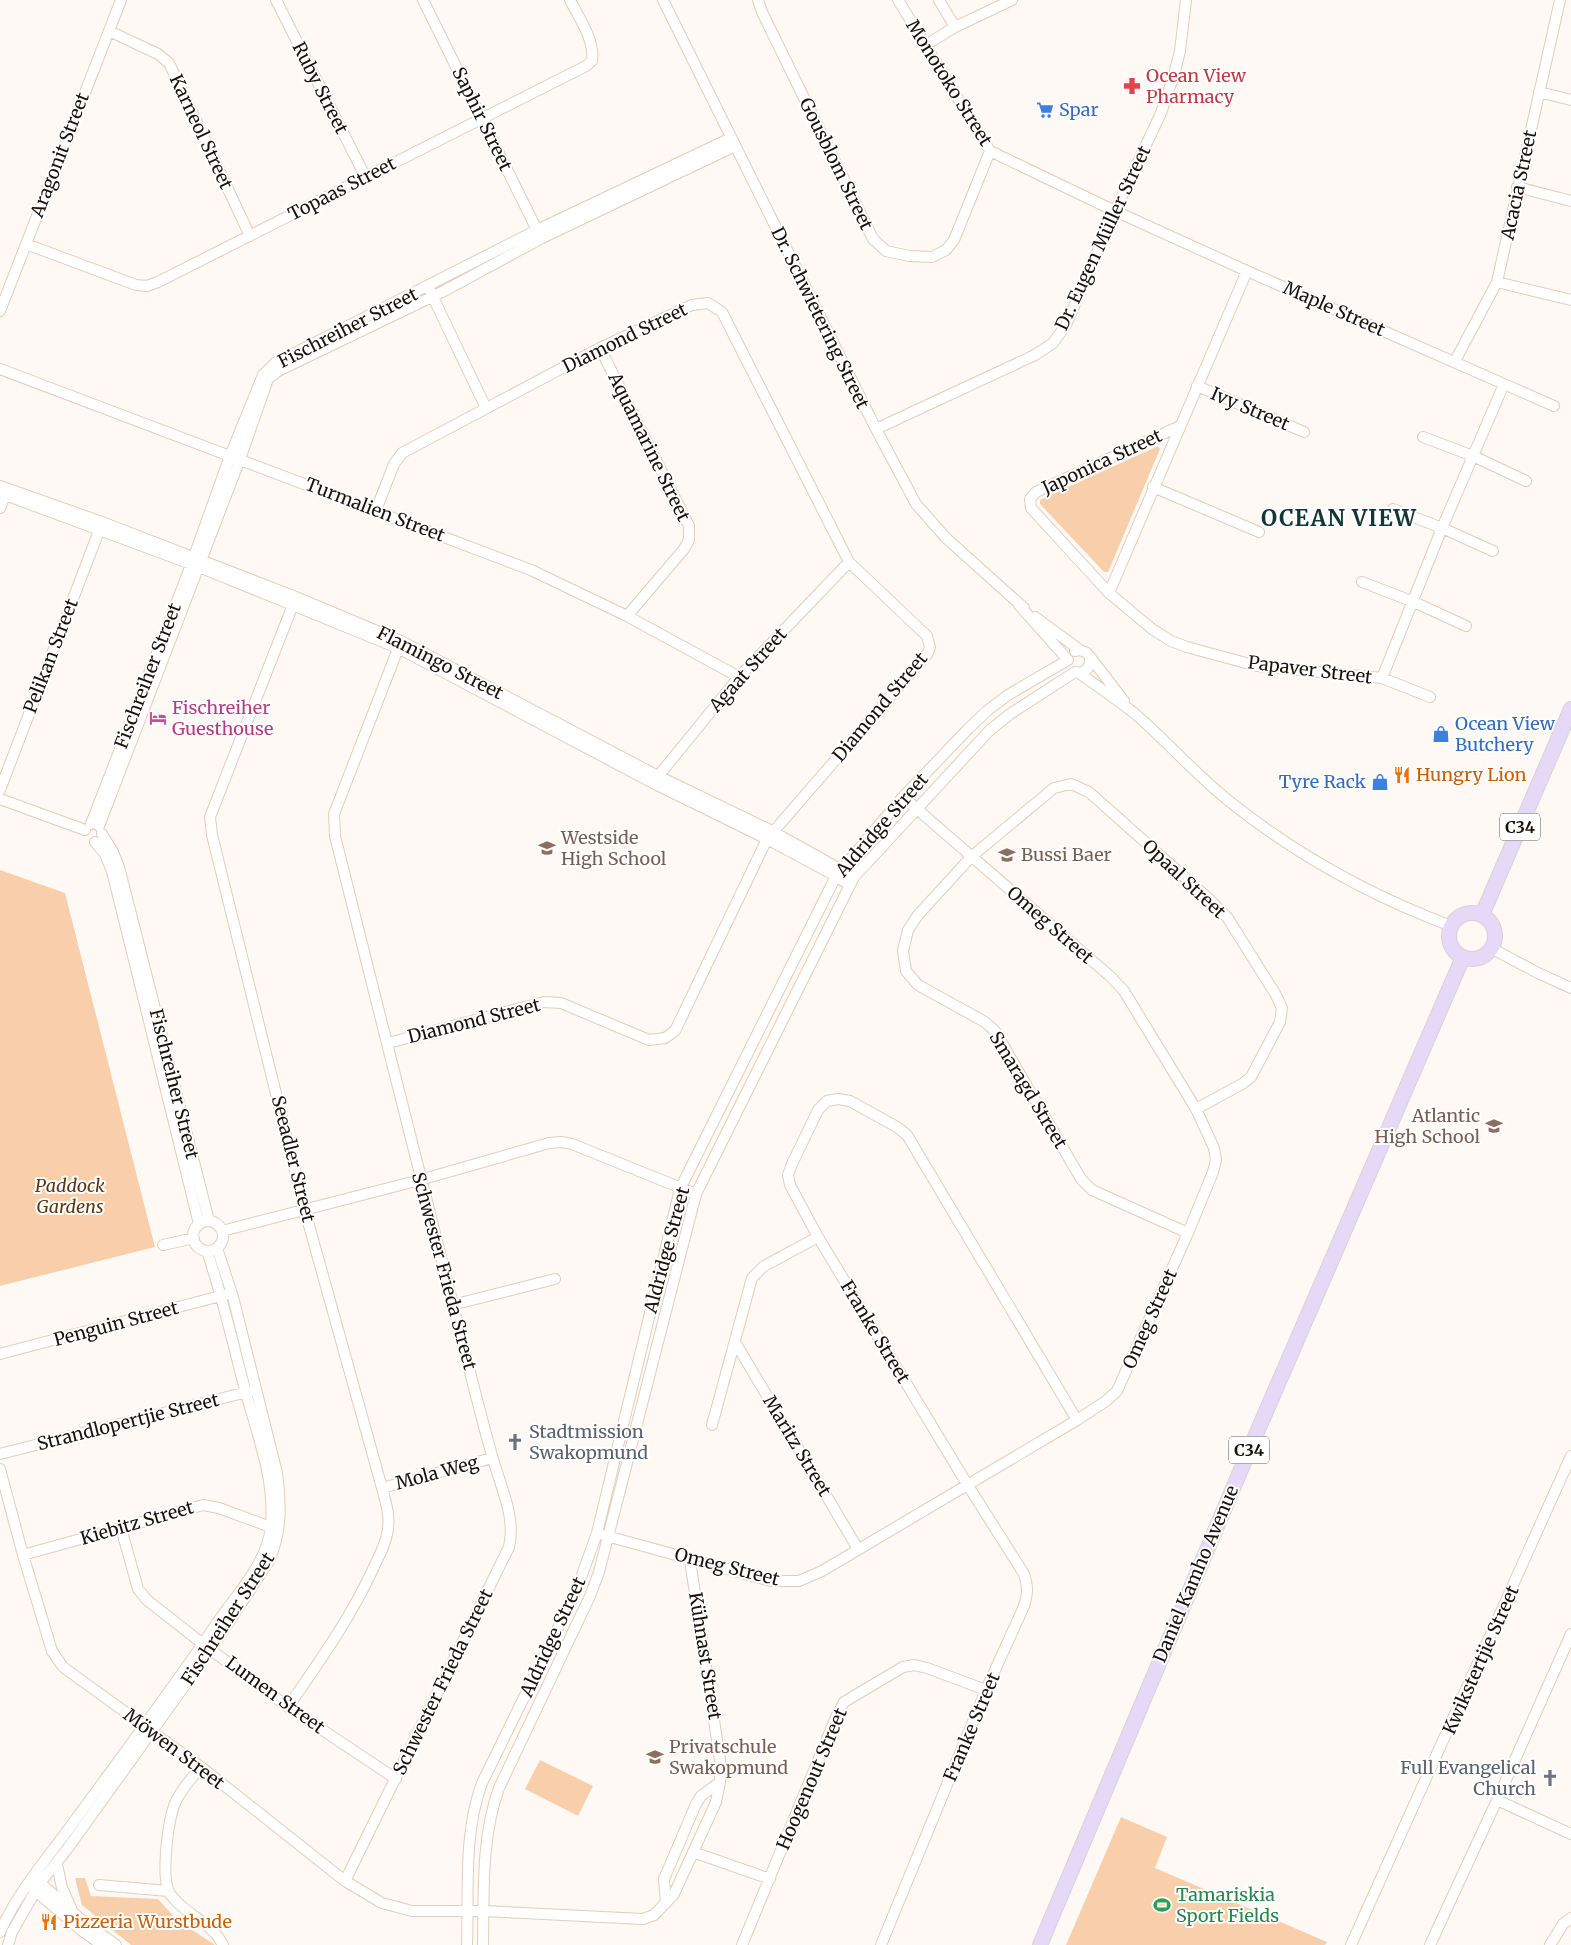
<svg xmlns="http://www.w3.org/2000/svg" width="1571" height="1945" font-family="Merriweather,serif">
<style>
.green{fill:#f9cfab}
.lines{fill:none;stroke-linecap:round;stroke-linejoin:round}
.minor-casing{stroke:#e4cdba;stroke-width:12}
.major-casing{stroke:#d6d4d3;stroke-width:16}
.minor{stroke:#fff;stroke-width:10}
.major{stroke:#e6d9f8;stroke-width:14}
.labels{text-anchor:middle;stroke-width:4;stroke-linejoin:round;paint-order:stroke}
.shield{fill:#fff;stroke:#5e5854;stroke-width:1}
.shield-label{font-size:16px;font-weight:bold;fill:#19110a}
.health-label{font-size:18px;fill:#be3a42;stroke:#fff;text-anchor:start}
.street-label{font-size:18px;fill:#19110a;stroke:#fff}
.shop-label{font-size:18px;fill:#366cbe;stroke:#fff;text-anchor:start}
.hotel-label{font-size:18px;fill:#b23c85;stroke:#fff;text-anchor:start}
.food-label{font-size:18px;fill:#c56008;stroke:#fff;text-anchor:start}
.education-label{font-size:18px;fill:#785e54;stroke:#fff;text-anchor:start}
.park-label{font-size:18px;font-style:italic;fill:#5a3712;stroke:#fff}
.worship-label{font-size:18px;fill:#5b616d;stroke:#fff;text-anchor:start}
.leisure-label{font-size:18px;fill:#27864d;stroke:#fff;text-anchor:start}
.district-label{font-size:22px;font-weight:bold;letter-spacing:1px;fill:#133636;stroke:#fff}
</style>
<rect width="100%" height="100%" fill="#fef9f5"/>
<path class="green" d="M1158,446L1160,449L1109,570L1108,572H1104L1040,504V500Z
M0,870L65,893L155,1247L0,1286Z
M540,1760L593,1786L578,1816L525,1789Z
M1121,1817L1167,1837L1155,1868L1327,1942L1325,1945H1066Z
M75,1878H85L91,1896L158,1899L177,1920L215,1945H131L82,1905Z"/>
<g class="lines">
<g class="minor-casing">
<path id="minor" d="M276,0L365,176
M423,0L539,234
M663,0L876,429L916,504L946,538L1024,608
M758,0L762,12L873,239L886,251L909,256L932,257L946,250L954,240L990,151
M898,0L990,151L1115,211L1247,271L1554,406
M939,0L955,27
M109,31L158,54L169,63L250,236
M926,45L955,27L1012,0
M1539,92L1571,100
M1517,187L1571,201
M26,244L136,285L147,286L158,282L586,66L592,61C595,40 579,18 570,0
M1247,271L1109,593L1152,629L1171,641L1187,647L1257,666L1382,678L1442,528L1504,384
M1497,282L1571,300
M430,291L486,408
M0,311L121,0
M600,348L689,526V540L684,549L627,616
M1455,361L1497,282L1560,0
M0,369L531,570L627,616L739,677
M1197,386L1304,432
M876,429L1035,355L1053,343L1066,325L1115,211L1161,113L1174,75L1180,51L1186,0
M1423,437L1473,456L1526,481
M0,486L102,522L296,597L401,641L658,776L772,831L854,877
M1153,487L1259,532
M0,493L199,567L398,648L653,783L767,839L836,876L849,885
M0,508L7,490
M1393,509L1442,528L1493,551
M376,510L394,464L402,453L600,348L692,305L708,303L722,312L849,562L927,636L930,647L928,653L767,839L675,1031L665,1038L649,1040L561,1003L544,1002L388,1043
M1362,582L1414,602L1466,626
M1109,593L1031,508L1030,499L1036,492L1180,426
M1035,617L1080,650
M1075,651L1080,650L1087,653L1124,701
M1075,672C1084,674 1090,669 1090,660
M1079,673C1097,686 1116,699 1134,713C1167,741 1195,774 1229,801C1295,854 1371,896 1451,926
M1382,678L1430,697
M655,780L739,677L849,562
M0,790L102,523
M0,799L85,830
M91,824L191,565L230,456L263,375L275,363L537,230L731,138
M99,826L240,459L268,379L278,371L444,291L542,238L735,146
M102,834L113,852L119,867L209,1221
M95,842L105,854L112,871L199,1224
M1491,948L1538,973L1571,988
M193 1236a15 15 0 1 1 30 0a15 15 0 1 1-30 0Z
M222,1231L420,1180L549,1143L561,1142L572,1144L696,1194
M1188,1233L1092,1190L1081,1179L995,1031L985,1022L918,985L906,971L903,951L908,930L918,915L971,857L1054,788L1071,784L1089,792L1209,899L1227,917L1276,995L1282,1008L1280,1022L1251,1077L1242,1084L1196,1109
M163,1245L194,1238
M452,1305L555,1279
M735,1342L858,1549
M0,1354L228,1294
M712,1425L752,1278L764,1266L818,1237
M0,1454L251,1391
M0,1469L23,1555L52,1651L63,1667L201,1767L345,1881L382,1903L412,1911H484L643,1919L654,1915L674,1894L716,1802L720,1782V1760L690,1560
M382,1488L492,1458
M121,1528L138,1589L147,1600L203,1644L288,1707L396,1779
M603,1535L771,1581H799L822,1571L1077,1420L1106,1401L1117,1391L1188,1233L1213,1172L1216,1160L1214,1148L1196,1109L1124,991L1111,977L903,797
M23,1555L203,1505L219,1508L276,1529
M288,1707C319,1662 350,1619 373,1569C378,1558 385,1546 387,1534C391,1518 386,1503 382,1488L305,1211L212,835L210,817L296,597
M201,1767C192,1778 182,1788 176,1801C168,1818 161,1875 169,1892C170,1895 174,1898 176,1901C191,1917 213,1924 223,1945
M1497,1800L1571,1834
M693,1852L770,1879
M57,1864L62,1888L71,1908
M36,1879L78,1917L116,1945
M345,1881L509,1547C516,1517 501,1488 493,1459C484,1428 476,1396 468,1364C422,1188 380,1012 335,836L334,814L401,641
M99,1885L168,1891
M31,1887L81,1930L102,1945
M666,1903L664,1879L696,1804L701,1796L720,1782
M0,1932C18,1891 50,1855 76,1819C124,1753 173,1688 219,1620C239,1592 268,1561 271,1526C275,1480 258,1437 246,1393C233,1345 223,1298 207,1251
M8,1945L12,1932L40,1883L68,1848L211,1649L269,1561C282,1532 281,1504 277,1473L233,1297L217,1248
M467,1945C469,1892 463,1834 482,1783L577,1589L597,1533L680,1189L836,876L903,797L969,728L988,710L1008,695L1068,660L1019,605
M483,1945C484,1892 481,1838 499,1788L590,1596L599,1572L696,1194L854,877L989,731L1010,714L1075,672
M742,1945L836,1717L844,1702L903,1667L914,1665L927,1668L986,1690
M881,1945L986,1690L1024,1606C1028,1593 1028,1587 1024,1574L967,1484L818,1237L790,1185L788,1175L792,1164L818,1110L827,1101L838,1099L850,1101L897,1127L907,1135L1077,1420
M1351,1945L1571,1456
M1430,1945L1497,1800L1571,1634
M1550,1945L1563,1924L1571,1918"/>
</g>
<g class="major-casing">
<path id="major" d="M1449 936a23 23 0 1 1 46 0a23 23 0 1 1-46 0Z
M1482,915L1571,709
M1040,1945L1245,1460L1463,957"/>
</g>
<use href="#minor" class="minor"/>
<use href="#major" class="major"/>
</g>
<defs>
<g id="pharmacy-bare" transform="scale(1.35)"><path d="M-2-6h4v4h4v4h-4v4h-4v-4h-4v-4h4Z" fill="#e0444e" stroke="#fff" stroke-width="2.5" paint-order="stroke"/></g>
<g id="supermarket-bare" transform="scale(1.35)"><path d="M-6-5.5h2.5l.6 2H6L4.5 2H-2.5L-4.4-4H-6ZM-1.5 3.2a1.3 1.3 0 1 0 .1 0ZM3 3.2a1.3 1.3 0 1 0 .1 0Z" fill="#3f7fe0" stroke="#fff" stroke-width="2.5" paint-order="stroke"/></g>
<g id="hotel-bare" transform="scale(1.35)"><path d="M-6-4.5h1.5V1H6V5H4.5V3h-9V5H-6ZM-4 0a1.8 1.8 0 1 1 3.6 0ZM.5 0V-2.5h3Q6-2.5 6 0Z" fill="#d1479c" stroke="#fff" stroke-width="2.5" paint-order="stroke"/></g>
<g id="shop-bare" transform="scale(1.35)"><path d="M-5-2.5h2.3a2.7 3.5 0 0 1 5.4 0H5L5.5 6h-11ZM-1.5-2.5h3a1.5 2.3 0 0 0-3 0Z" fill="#3f7fe0" stroke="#fff" stroke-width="2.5" paint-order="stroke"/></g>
<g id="restaurant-bare" transform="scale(1.35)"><path d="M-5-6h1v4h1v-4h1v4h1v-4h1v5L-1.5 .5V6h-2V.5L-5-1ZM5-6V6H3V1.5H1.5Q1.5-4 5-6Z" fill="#e8710a" stroke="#fff" stroke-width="2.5" paint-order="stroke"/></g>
<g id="school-bare" transform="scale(1.35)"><path d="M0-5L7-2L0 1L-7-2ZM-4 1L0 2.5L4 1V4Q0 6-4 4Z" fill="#8d6e63" stroke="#fff" stroke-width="2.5" paint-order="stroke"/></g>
<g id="church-bare" transform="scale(1.35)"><path d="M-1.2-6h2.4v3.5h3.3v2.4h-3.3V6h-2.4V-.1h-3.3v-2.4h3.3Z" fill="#6b7280" stroke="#fff" stroke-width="2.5" paint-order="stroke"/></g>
<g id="stadium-bare" transform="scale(1.35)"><path d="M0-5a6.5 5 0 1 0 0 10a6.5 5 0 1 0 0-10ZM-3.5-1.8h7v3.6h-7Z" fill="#2e9e5b" stroke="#fff" stroke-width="2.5" paint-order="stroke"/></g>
</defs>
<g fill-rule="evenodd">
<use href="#pharmacy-bare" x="1132" y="86"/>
<use href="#supermarket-bare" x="1045" y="110"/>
<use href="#hotel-bare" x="158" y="718"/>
<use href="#shop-bare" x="1441" y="734"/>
<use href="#restaurant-bare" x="1402" y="775"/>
<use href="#shop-bare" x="1380" y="782"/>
<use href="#school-bare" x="547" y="848"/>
<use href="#school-bare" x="1007" y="855"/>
<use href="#school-bare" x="1494" y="1126"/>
<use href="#church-bare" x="515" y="1442"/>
<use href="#school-bare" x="655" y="1757"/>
<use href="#church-bare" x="1550" y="1778"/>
<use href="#stadium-bare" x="1162" y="1905"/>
<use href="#restaurant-bare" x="49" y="1922"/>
</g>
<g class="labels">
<g class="shield">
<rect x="1500" y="813.5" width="40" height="27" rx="4"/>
<rect x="1229" y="1436.5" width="40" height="27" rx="4"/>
</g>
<g class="shield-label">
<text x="1520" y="833">C34</text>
<text x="1249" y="1456">C34</text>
</g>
<g class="health-label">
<text x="1146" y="82">Ocean View<tspan x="1146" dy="21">Pharmacy</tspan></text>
</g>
<g class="street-label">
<text transform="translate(949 83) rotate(58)" y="6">Monotoko Street</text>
<text transform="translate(320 88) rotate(63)" y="6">Ruby Street</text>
<text transform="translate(482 119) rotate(64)" y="6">Saphir Street</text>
<text transform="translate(201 132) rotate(65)" y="6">Karneol Street</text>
<text transform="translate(60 155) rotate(-69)" y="6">Aragonit Street</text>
<text transform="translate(836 164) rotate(64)" y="6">Gousblom Street</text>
<text transform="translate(1519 185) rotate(-78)" y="6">Acacia Street</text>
<text transform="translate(342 189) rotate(-27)" y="6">Topaas Street</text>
<text transform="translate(1103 238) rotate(-65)" y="6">Dr. Eugen Müller Street</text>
<text transform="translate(1334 309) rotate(24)" y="6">Maple Street</text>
<text transform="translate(820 318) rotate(64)" y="6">Dr. Schwietering Street</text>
<text transform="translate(348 328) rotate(-27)" y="6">Fischreiher Street</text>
<text transform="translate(625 338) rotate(-26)" y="6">Diamond Street</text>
<text transform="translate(1250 409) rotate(23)" y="6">Ivy Street</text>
<text transform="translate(649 447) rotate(64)" y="6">Aquamarine Street</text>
<text transform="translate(1102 462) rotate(-25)" y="6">Japonica Street</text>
<text transform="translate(375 510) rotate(21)" y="6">Turmalien Street</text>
<text transform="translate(51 656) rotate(-69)" y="6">Pelikan Street</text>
<text transform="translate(440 663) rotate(27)" y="6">Flamingo Street</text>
<text transform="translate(748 670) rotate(-48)" y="6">Agaat Street</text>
<text transform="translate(1310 670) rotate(7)" y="6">Papaver Street</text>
<text transform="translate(148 676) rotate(-69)" y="6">Fischreiher Street</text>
<text transform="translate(880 707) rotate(-50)" y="6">Diamond Street</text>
<text transform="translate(882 825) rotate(-49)" y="6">Aldridge Street</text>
<text transform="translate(1184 879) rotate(43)" y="6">Opaal Street</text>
<text transform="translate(1050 925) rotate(41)" y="6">Omeg Street</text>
<text transform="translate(474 1021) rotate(-14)" y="6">Diamond Street</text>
<text transform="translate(174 1084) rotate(76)" y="6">Fischreiher Street</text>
<text transform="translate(1028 1090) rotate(59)" y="6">Smaragd Street</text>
<text transform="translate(293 1159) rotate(76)" y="6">Seeadler Street</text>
<text transform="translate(667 1250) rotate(-75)" y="6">Aldridge Street</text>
<text transform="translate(444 1271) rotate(75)" y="6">Schwester Frieda Street</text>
<text transform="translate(1150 1319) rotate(-66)" y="6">Omeg Street</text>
<text transform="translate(116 1324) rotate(-15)" y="6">Penguin Street</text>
<text transform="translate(875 1332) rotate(59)" y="6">Franke Street</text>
<text transform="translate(128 1422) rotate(-14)" y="6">Strandlopertjie Street</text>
<text transform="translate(797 1446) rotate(59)" y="6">Maritz Street</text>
<text transform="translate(437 1473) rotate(-15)" y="6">Mola Weg</text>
<text transform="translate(137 1523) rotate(-16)" y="6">Kiebitz Street</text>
<text transform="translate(727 1567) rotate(14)" y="6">Omeg Street</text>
<text transform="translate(1196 1574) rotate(-67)" y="6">Daniel Kamho Avenue</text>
<text transform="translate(228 1619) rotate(-57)" y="6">Fischreiher Street</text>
<text transform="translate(553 1637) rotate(-65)" y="6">Aldridge Street</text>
<text transform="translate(705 1656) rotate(81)" y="6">Kühnast Street</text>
<text transform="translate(1481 1660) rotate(-66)" y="6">Kwikstertjie Street</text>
<text transform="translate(443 1682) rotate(-64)" y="6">Schwester Frieda Street</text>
<text transform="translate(275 1695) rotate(36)" y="6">Lumen Street</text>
<text transform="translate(972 1727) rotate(-67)" y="6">Franke Street</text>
<text transform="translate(174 1749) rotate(37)" y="6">Möwen Street</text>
<text transform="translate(812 1779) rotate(-67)" y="6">Hoogenout Street</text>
</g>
<g class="shop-label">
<text x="1059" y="116">Spar</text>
<text x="1455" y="730">Ocean View<tspan x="1455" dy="21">Butchery</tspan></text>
<text x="1366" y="788" text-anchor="end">Tyre Rack</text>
</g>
<g class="hotel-label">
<text x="172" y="714">Fischreiher<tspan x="172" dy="21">Guesthouse</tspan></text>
</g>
<g class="food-label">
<text x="1416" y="781">Hungry Lion</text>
<text x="63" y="1928">Pizzeria Wurstbude</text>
</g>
<g class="education-label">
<text x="561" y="844">Westside<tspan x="561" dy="21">High School</tspan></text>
<text x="1021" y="861">Bussi Baer</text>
<text x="1480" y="1122" text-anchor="end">Atlantic<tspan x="1480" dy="21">High School</tspan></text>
<text x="669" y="1753">Privatschule<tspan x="669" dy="21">Swakopmund</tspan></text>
</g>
<g class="park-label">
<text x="70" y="1192">Paddock<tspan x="70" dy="21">Gardens</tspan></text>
</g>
<g class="worship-label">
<text x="529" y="1438">Stadtmission<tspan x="529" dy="21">Swakopmund</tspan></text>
<text x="1536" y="1774" text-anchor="end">Full Evangelical<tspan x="1536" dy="21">Church</tspan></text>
</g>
<g class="leisure-label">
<text x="1176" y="1901">Tamariskia<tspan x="1176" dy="21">Sport Fields</tspan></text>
</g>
<g class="district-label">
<text x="1339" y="526">OCEAN VIEW</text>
</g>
</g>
</svg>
